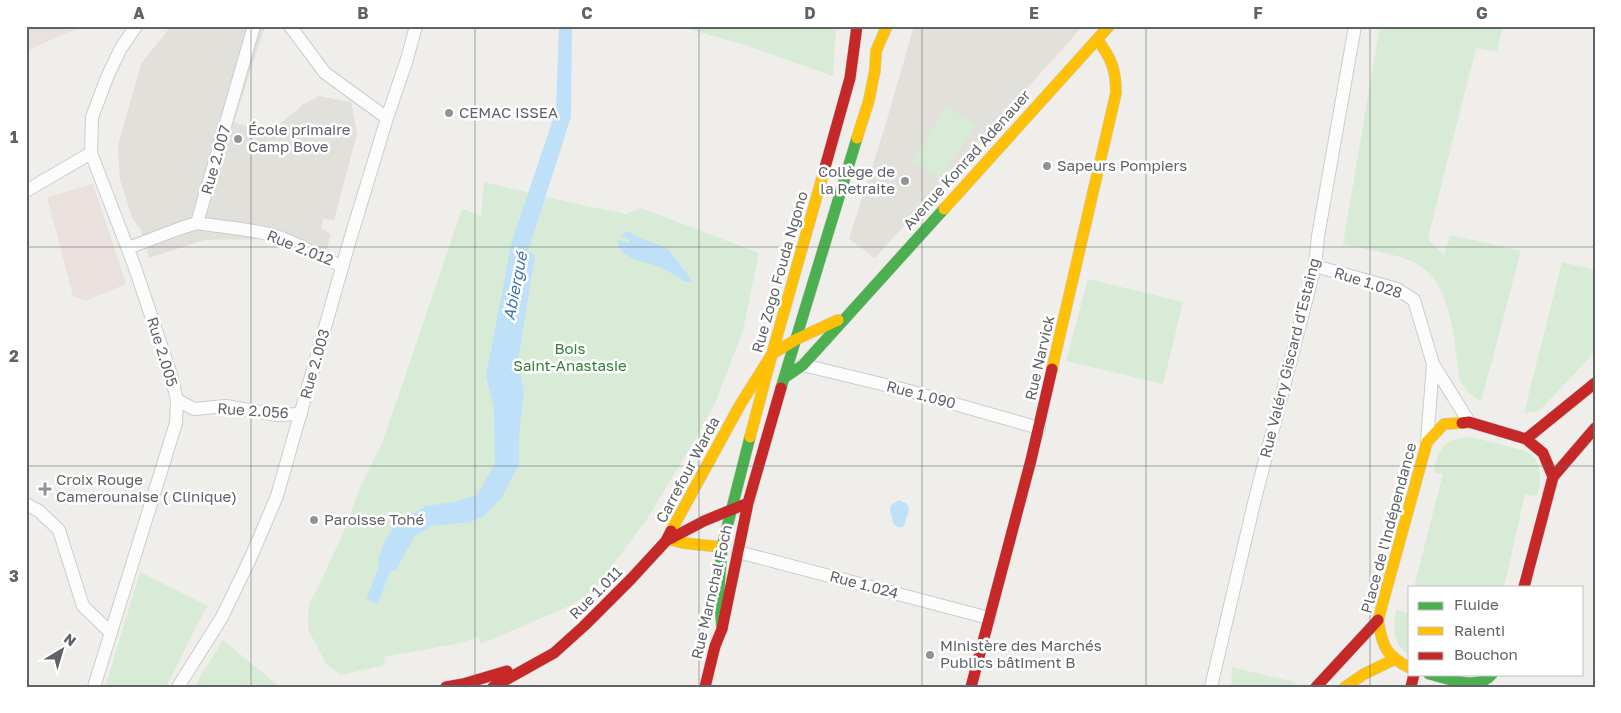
<svg xmlns="http://www.w3.org/2000/svg" width="1621" height="713" font-family="'Golos Text',sans-serif">
<style>
.education{fill:#e2e0da}
.medical{fill:#eae0de}
.green{fill:#d8ebd6}
.water{fill:#bfe0f9}
.lines{fill:none;stroke-linecap:round;stroke-linejoin:round}
.street-casing{stroke:#cbcccc;stroke-width:14}
.fast-casing{stroke:#cacacb;stroke-width:12}
.slow-casing{stroke:#cacacb;stroke-width:12}
.jam-casing{stroke:#cacacb;stroke-width:12}
.street{stroke:#fdfcfc;stroke-width:12}
.fast{stroke:#4caf50;stroke-width:11}
.slow{stroke:#ffc107;stroke-width:11}
.jam{stroke:#c62828;stroke-width:11}
.grid{fill:none;stroke:#5f6368;stroke-width:1;stroke-opacity:0.55}
.poi-dot{fill:#919496;stroke:#fff;stroke-width:2}
.labels{text-anchor:middle;stroke-width:5;stroke-linejoin:round;paint-order:stroke}
.poi-label{font-size:15px;fill:#5f6368;stroke:#fff;text-anchor:start}
.street-label{font-size:15px;fill:#5f6368;stroke:#fff}
.park-label{font-size:15px;fill:#348238;stroke:#fff}
.water-label{font-size:16px;font-style:italic;fill:#4174aa;stroke:#fff}
.neatline{fill:none;stroke:#5f6368;stroke-width:2}
.grid-label{font-size:16px;text-anchor:middle;font-weight:bold;fill:#5f6368}
</style>
<rect width="100%" height="100%" fill="#efeeea"/>
<path class="education" d="M171,26H265L234,122L269,134L302,105L319,96L351,102L357,134L334,220L323,219L321,228L331,234L325,255L268,239L204,240L149,258L141,230L132,218L120,179L118,145L141,64Z
M914,26H1083L875,258L849,239L886,123Z"/>
<path class="medical" d="M26,26H83L26,51Z
M93,184L126,284L85,301L73,296L47,197Z"/>
<path class="green" d="M678,26H836L833,76L742,44Z
M1380,26H1503L1497,52L1476,48L1428,239L1444,255L1450,235L1521,251L1481,402L1467,391L1460,381C1453,339 1454,275 1406,259C1386,252 1363,249 1343,244Z
M946,107L975,125L940,179L912,161Z
M484,182L577,204L626,214L641,208L759,253L743,330L716,401L693,443L647,519L594,590L569,606L481,644L478,636L465,642L384,657L385,665L341,675L326,664L309,631L308,623L309,603L319,586L342,535L360,488L383,441L462,209L481,216Z
M1562,262L1595,270V352L1539,411L1524,413Z
M1088,279L1183,302L1163,384L1066,361Z
M1471,437L1526,451L1536,460L1539,468L1540,480L1537,496L1525,494L1504,587H1414L1443,474L1433,472C1441,444 1443,440 1471,437Z
M140,572L208,606C191,632 181,661 166,687H105Z
M1410,605V656C1392,644 1393,630 1396,610L1408,613Z
M223,640L280,687H194Z
M1232,667L1298,683L1294,687H1231Z"/>
<path class="water" d="M559,26H572L571,117L528,251L535,255L518,362L524,393L519,438V464L502,497L484,516L470,522L431,526L415,536L395,571H390L378,604L366,599L379,567L378,560L384,542L398,522L426,506L453,502L477,495L495,464L494,408L486,376L512,241L556,110Z
M627,231L642,239L665,247L669,250L690,278L691,282H686C678,278 670,272 662,268C648,261 618,261 618,240L628,243L630,240L620,236Z
M899,500L907,504L909,509L908,514L906,518L905,524L902,527H897L893,523C893,516 888,512 891,505Z"/>
<g class="lines">
<g class="street-casing">
<path id="street" d="M290,26L325,73L387,118
M26,191L91,153
M197,223C228,228 261,229 289,241C308,249 324,260 343,266
M128,248L181,228L197,223L254,26
M1315,266L1397,289L1414,300L1433,364L1469,422
M803,365L902,389L1039,428
M177,400L194,409L226,406L277,415L301,414
M1427,442L1433,364
M26,504L39,511L59,530L83,606L111,633
M738,552L989,618
M94,687L176,423L177,400L171,375L134,265L91,153L92,117L108,75L121,48L136,26
M178,687L222,617L251,557L277,496L349,243L387,118L407,59L416,26
M1211,687L1254,503L1315,266L1318,236L1355,26"/>
</g>
<g class="fast-casing">
<path id="fast" d="M784,378L857,138
M781,388L784,378L803,365L944,209
M722,629L719,589L722,547L750,437
M1429,674C1447,678 1478,692 1492,674"/>
</g>
<g class="slow-casing">
<path id="slow" d="M857,138L869,100L875,70L876,51L887,26
M944,209L1109,26
M1052,369L1116,93C1116,69 1111,58 1097,39
M750,437L772,354L824,171
M671,531L740,405L772,354L797,339L838,320
M668,539L683,543L722,547
M1410,668C1386,656 1382,646 1378,620L1427,442L1444,424L1462,423
M1345,687L1364,674L1393,660"/>
</g>
<g class="jam-casing">
<path id="jam" d="M824,171L850,78L857,26
M1462,423L1469,422L1526,439L1543,453L1553,477L1524,587
M1526,439L1595,383
M1553,477L1595,428
M666,541L704,521L748,503L781,388
M446,687L463,684L507,671
M493,687L554,653L584,626L631,579L666,541L671,531
M705,687L715,646L722,629L748,503
M971,687L1031,460L1052,369
M1316,687L1378,620
M1411,687L1414,674"/>
</g>
<use href="#street" class="street"/>
<use href="#fast" class="fast"/>
<use href="#slow" class="slow"/>
<use href="#jam" class="jam"/>
</g>
<path class="grid" d="M251,26V687M475,26V687M699,26V687M922,26V687M1146,26V687M1370,26V687M26,247H1595M26,466H1595"/>
<g class="poi-dot">
<circle cx="449" cy="113" r="5"/>
<circle cx="238" cy="139" r="5"/>
<circle cx="1047" cy="166" r="5"/>
<circle cx="905" cy="181" r="5"/>
<path d="M42.5 481.5h5v5h5v5h-5v5h-5v-5h-5v-5h5z"/>
<circle cx="314" cy="520" r="5"/>
<circle cx="930" cy="655" r="5"/>
</g>
<g class="labels">
<g class="poi-label">
<text x="459" y="118">CEMAC ISSEA</text>
<text x="248" y="135">École primaire<tspan x="248" dy="17">Camp Bove</tspan></text>
<text x="1057" y="171">Sapeurs Pompiers</text>
<text x="895" y="177" text-anchor="end">Collège de<tspan x="895" dy="17">la Retraite</tspan></text>
<text x="56" y="485">Croix Rouge<tspan x="56" dy="17">Camerounaise ( Clinique)</tspan></text>
<text x="324" y="525">Paroisse Tohé</text>
<text x="940" y="651">Ministère des Marchés<tspan x="940" dy="17">Publics bâtiment B</tspan></text>
</g>
<g class="street-label">
<text transform="translate(216 160) rotate(-74)" y="5">Rue 2.007</text>
<text transform="translate(967 160) rotate(-48)" y="5">Avenue Konrad Adenauer</text>
<text transform="translate(300 248) rotate(22)" y="5">Rue 2.012</text>
<text transform="translate(780 272) rotate(-74)" y="5">Rue Zogo Fouda Ngono</text>
<text transform="translate(1368 283) rotate(18)" y="5">Rue 1.028</text>
<text transform="translate(162 352) rotate(73)" y="5">Rue 2.005</text>
<text transform="translate(1040 358) rotate(-77)" y="5">Rue Narvick</text>
<text transform="translate(1290 358) rotate(-76)" y="5">Rue Valéry Giscard d'Estaing</text>
<text transform="translate(315 364) rotate(-74)" y="5">Rue 2.003</text>
<text transform="translate(921 395) rotate(15)" y="5">Rue 1.090</text>
<text transform="translate(253 411) rotate(4)" y="5">Rue 2.056</text>
<text transform="translate(688 470) rotate(-62)" y="5">Carrefour Warda</text>
<text transform="translate(1389 528) rotate(-75)" y="5">Place de l'Indépendance</text>
<text transform="translate(864 585) rotate(15)" y="5">Rue 1.024</text>
<text transform="translate(712 592) rotate(-77)" y="5">Rue Marnchal Foch</text>
<text transform="translate(596 593) rotate(-45)" y="5">Rue 1.011</text>
</g>
<g class="park-label">
<text x="570" y="354">Bois<tspan x="570" dy="17">Saint-Anastasie</tspan></text>
</g>
<g class="water-label">
<text transform="translate(515 286) rotate(-79)" y="6">Abiergué</text>
</g>
</g>
<rect width="1621" height="713" fill="none" stroke="#ffffff" stroke-width="55"/>
<rect x="1408" y="586" width="175" height="90" fill="#ffffff" stroke="#bfc1c3"/>
<rect x="1418" y="602" width="25" height="8" fill="#4caf50" stroke="#bfc1c3"/>
<text x="1454" y="610" font-size="15" fill="#5f6368">Fluide</text>
<rect x="1418" y="627" width="25" height="8" fill="#ffc107" stroke="#bfc1c3"/>
<text x="1454" y="636" font-size="15" fill="#5f6368">Ralenti</text>
<rect x="1418" y="652" width="25" height="8" fill="#c62828" stroke="#bfc1c3"/>
<text x="1454" y="660" font-size="15" fill="#5f6368">Bouchon</text>
<g transform="translate(62 650) rotate(38)" stroke="#ffffff" stroke-width="4" paint-order="stroke">
<path d="M0-4L9 19L0 12L-9 19Z" fill="#5f6368"/>
<text y="-8" font-size="14" font-weight="bold" text-anchor="middle" fill="#5f6368">N</text>
</g>
<rect x="28" y="28" width="1566" height="658" class="neatline"/>
<g class="grid-label">
<text x="139" y="19">A</text>
<text x="363" y="19">B</text>
<text x="587" y="19">C</text>
<text x="810" y="19">D</text>
<text x="1034" y="19">E</text>
<text x="1258" y="19">F</text>
<text x="1482" y="19">G</text>
<text x="14" y="143">1</text>
<text x="14" y="362">2</text>
<text x="14" y="582">3</text>
</g>
</svg>
